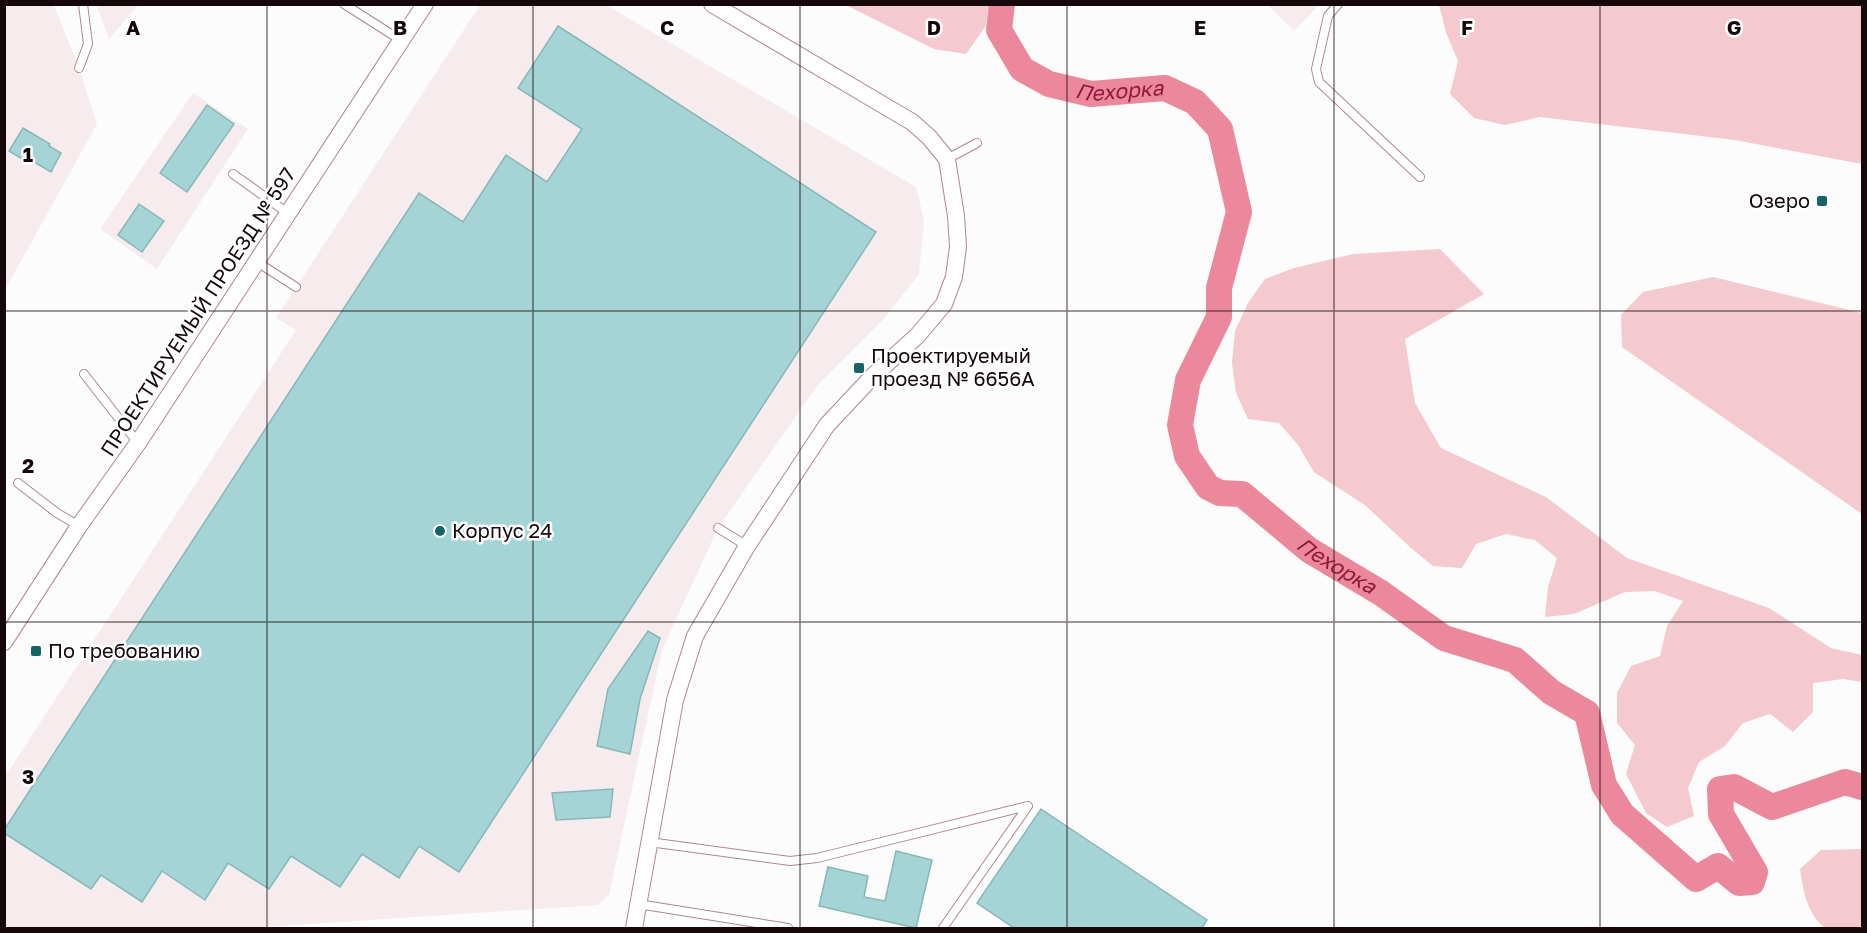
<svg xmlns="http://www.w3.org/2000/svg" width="1867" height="933" font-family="'Golos Text',sans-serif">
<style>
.built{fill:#f7eced}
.green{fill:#f4c9cf}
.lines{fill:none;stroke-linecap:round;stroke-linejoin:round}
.river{stroke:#ec889b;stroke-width:26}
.building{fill:#a4d4d5;stroke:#88b7b8;stroke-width:1.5}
.lane-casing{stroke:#af868c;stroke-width:10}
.street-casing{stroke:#af868c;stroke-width:18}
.lane{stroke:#fff;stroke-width:8}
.street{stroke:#fff;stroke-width:16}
.grid{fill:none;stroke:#15070a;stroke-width:1.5;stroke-opacity:0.55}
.poi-dot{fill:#156567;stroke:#fff;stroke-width:2}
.labels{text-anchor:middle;stroke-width:5;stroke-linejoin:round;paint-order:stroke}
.poi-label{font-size:20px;fill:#15070a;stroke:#fff;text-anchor:start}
.street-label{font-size:20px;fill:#15070a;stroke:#fff}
.water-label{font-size:21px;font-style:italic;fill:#8f193e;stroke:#fff}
.grid-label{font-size:20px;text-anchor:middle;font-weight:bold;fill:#15070a;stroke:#fff;stroke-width:5;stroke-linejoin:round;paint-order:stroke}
</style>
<rect width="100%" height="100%" fill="#fcfcfc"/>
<path class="built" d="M96,4H138V5L109,39Z
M5,5H54L79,68L97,124L5,290Z
M480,5H606L916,187L924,220L919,274L883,320L817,386L718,528L662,650L609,895L598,905L250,928H5L4,778L296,330L276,318Z
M1268,5H1267H1319L1294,31Z
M193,93L248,129L157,269L100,229Z"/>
<path class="green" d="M846,5H989L985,27L966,54L934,49Z
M1439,5H1862V164L1735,140L1540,117L1505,125L1474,118L1450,94L1458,61L1446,32Z
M1440,249L1484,294L1405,339L1415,403L1441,448L1546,497L1627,558L1769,608L1831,648L1862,655V682L1843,679L1813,683V712L1793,732L1770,714L1743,723L1725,746L1699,762L1688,788L1694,816L1667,827L1646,813L1626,774L1635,745L1617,723V693L1631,666L1660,656L1667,626L1683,601L1655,591L1625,592L1574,614L1545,617L1548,587L1557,558L1535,540L1506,534L1476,544L1462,568L1433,566L1411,548L1366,506L1314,472L1298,445L1279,423L1248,419L1236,393L1232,363L1235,331L1248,303L1265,279L1294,268L1353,254Z
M1713,277L1862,313V514L1622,347L1621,315L1643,292Z
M1862,849V928H1825C1807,914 1803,890 1800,869L1821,850Z"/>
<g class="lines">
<path class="river" id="s1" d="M1002,4L999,30L1022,69L1049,84L1091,94L1165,88L1195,102L1220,129L1239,212L1219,288V317L1188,380L1180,425L1187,456L1208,487L1220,493L1242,494L1309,550L1381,593L1444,638L1515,660L1551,692L1587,713L1604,785L1622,814L1696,879L1718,866L1739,883L1752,882L1755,872L1721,814L1720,789L1734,787L1772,807L1845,782L1862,787"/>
</g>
<path class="building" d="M558,26L876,232L459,872L419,846L399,878L362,854L340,887L291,856L269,889L228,863L205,900L162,871L142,902L101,875L91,889L4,833V830L419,193L463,222L506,155L547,182L582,129L518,88Z
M207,105L234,124L187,192L160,173Z
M23,128L50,144L49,146L61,153L51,172L29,159L27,162L9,151Z
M139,204L164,221L142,252L118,235Z
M648,631L660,638L640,699L630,754L597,746L608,689Z
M613,789L610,817L556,820L552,793Z
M1041,809L1207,920L1202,928H1014L977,903Z
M896,851L932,860L916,928L819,906L828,867L868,876L864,897L885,901Z"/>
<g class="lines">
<g class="lane-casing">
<path id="lane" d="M344,4L402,41
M1338,4L1328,16L1316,69L1319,82L1420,177
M79,68L88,44L83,4
M947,159L977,143
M233,174L289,214
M257,262L296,287
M84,374L138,443
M18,483L57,513L79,526
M718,528L747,546
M649,842L790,861L817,858L1028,806L943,928
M638,904L788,928"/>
</g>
<g class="street-casing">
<path id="street" d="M4,642L79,526L138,443L425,4
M634,928L675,700L695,636L747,546L827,425L872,377L918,335L944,304L954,277L958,247L956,216L947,159L929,137L912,122L712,4"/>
</g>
<use href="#lane" class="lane"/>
<use href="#street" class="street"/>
</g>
<path class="grid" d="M267,4V928M533,4V928M800,4V928M1067,4V928M1334,4V928M1600,4V928M4,311H1862M4,622H1862"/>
<g class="poi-dot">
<rect x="1816" y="195" width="12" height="12" rx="3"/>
<rect x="853" y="362" width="12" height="12" rx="3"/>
<circle cx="440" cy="531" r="6"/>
<rect x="30" y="645" width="12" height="12" rx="3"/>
</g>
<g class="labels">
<g class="poi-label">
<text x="1810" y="208" text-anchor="end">Озеро</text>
<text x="871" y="363">Проектируемый<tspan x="871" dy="23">проезд № 6656А</tspan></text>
<text x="452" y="538">Корпус 24</text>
<text x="48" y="658">По требованию</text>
</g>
<g class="street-label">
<text transform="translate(198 312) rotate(-57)" y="7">ПРОЕКТИРУЕМЫЙ ПРОЕЗД № 597</text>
</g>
<g class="water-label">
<text dy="7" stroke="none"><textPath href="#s1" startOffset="174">Пехорка</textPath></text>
<text dy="7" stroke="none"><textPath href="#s1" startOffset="822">Пехорка</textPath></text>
</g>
</g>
<g class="grid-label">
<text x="133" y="35">A</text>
<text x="400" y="35">B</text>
<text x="667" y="35">C</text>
<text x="934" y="35">D</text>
<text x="1200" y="35">E</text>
<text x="1467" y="35">F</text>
<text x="1734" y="35">G</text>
<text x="28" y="162">1</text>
<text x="28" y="473">2</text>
<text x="28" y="784">3</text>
</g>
<rect width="1867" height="933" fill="none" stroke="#15070a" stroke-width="12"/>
</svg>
